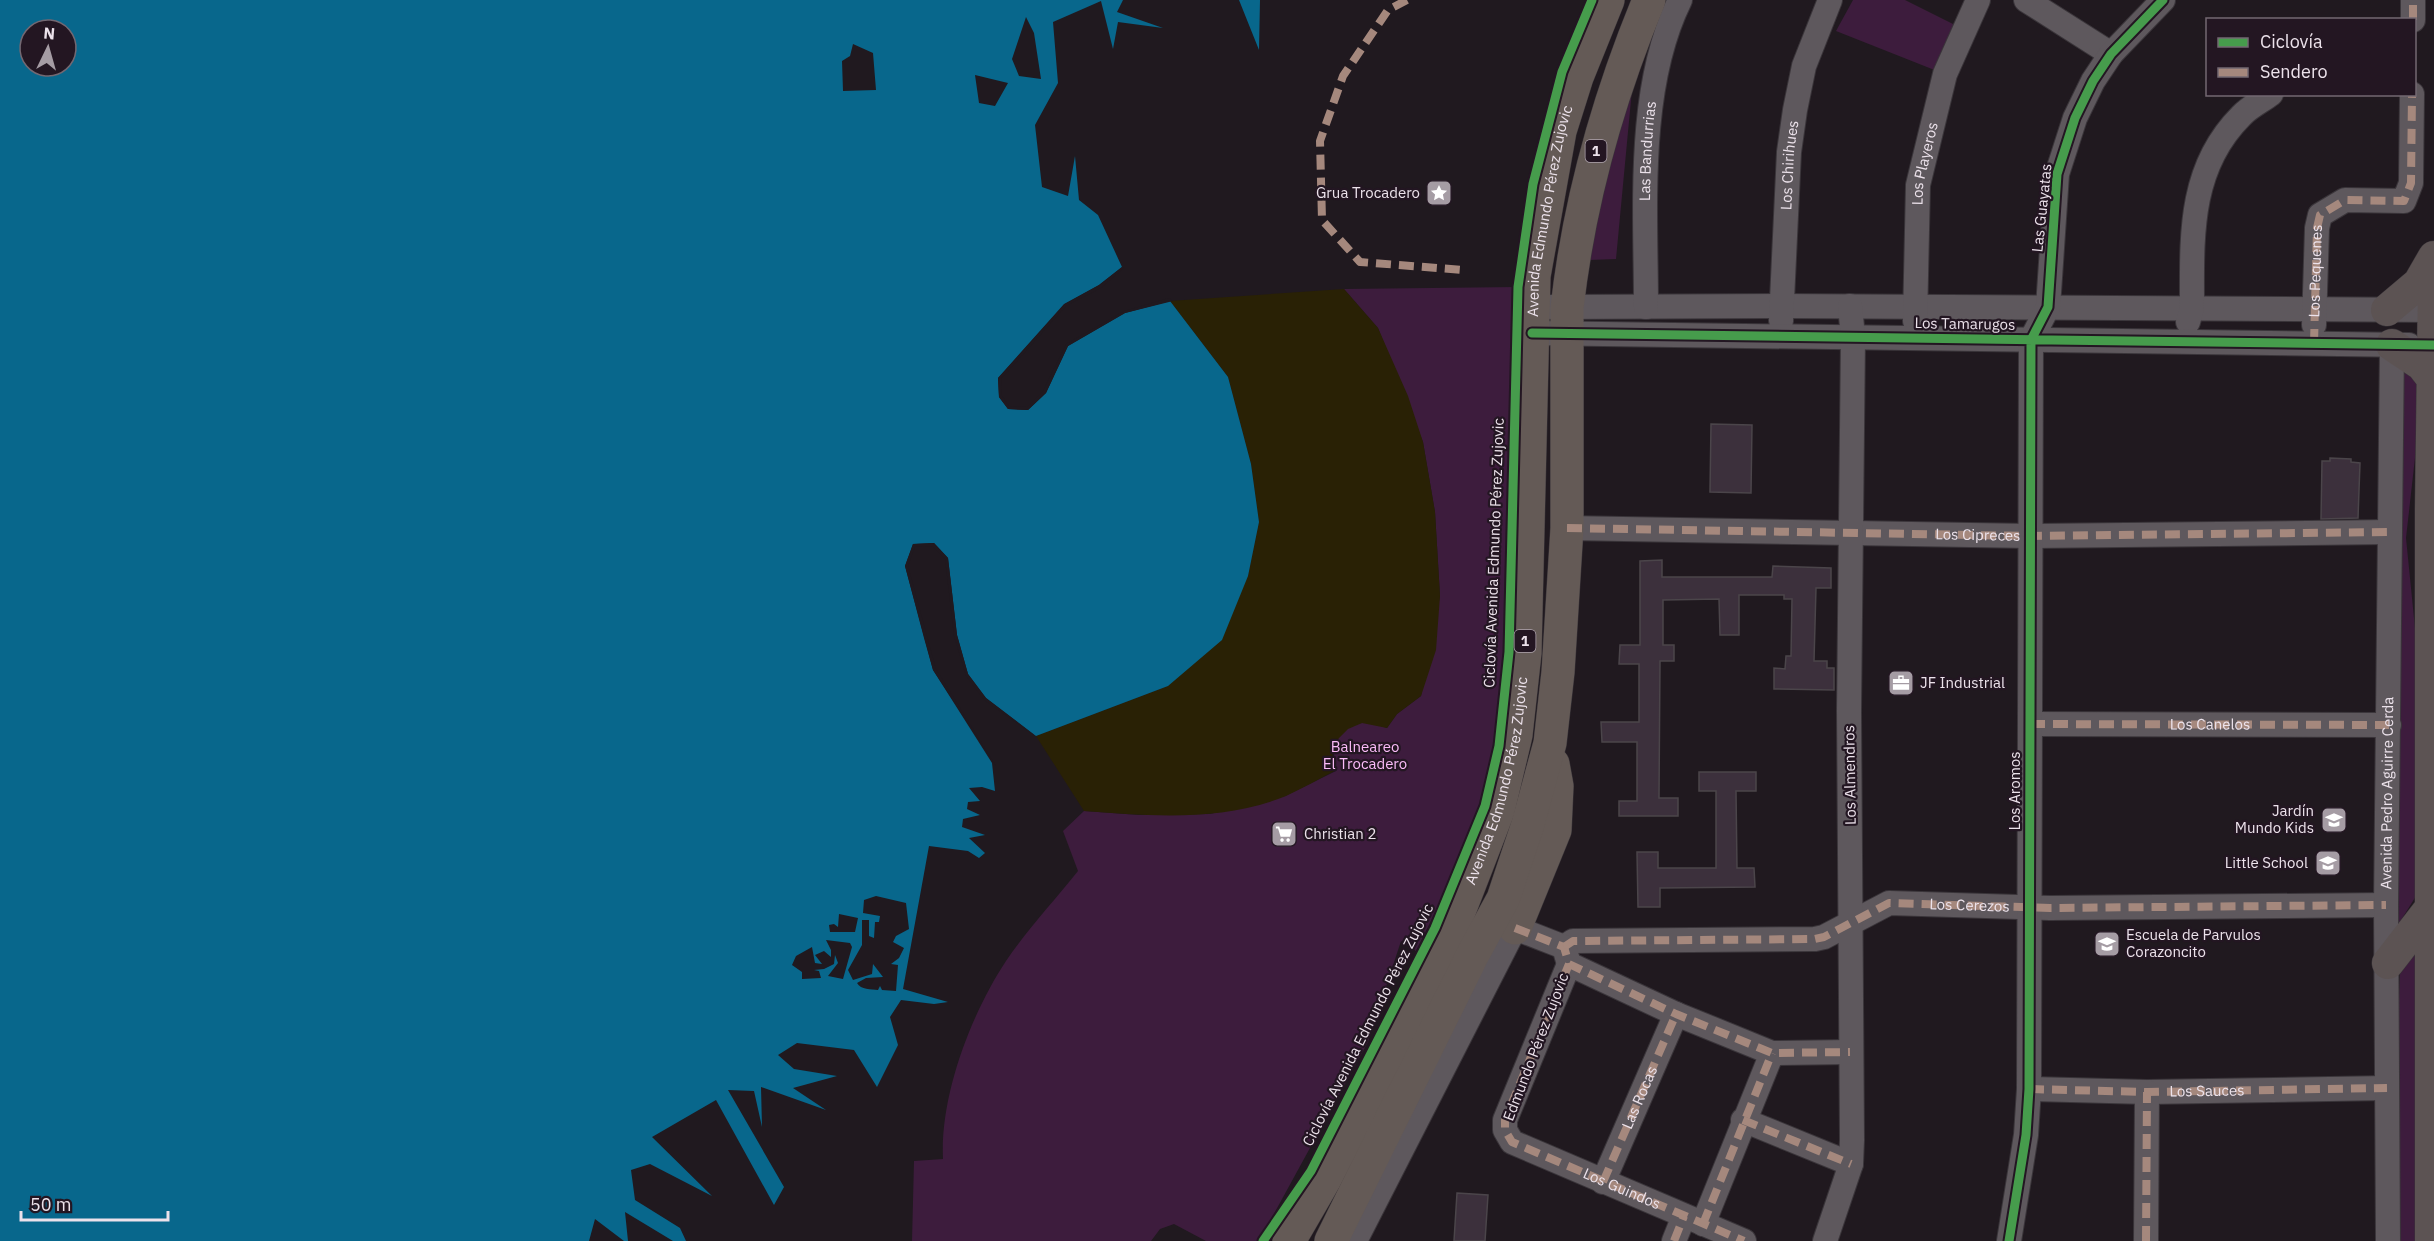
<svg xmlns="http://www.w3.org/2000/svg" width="2434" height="1241" font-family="'IBM Plex Sans',sans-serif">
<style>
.green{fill:#3d1c3d}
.sand{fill:#292105}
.water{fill:#08678c;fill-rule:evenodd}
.pier{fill:#20191f}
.building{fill:#3c303c;stroke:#4b454a;stroke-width:1.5}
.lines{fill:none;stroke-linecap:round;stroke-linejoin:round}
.minor-casing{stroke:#3a353a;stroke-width:26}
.major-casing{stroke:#3a353a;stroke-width:33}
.highway-casing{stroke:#3a353a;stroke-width:34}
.minor{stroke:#5e585d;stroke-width:24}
.major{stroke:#5c5353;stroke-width:32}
.highway{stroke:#645a56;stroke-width:33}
.quiet{stroke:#a5887d;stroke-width:8;stroke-dasharray:15 8;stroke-linecap:butt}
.cycleway-casing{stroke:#231622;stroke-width:13}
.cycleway{stroke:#469c4c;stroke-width:9}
.labels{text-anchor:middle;stroke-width:4.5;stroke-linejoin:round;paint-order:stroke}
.shield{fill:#231622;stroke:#b0a5af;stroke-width:1.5}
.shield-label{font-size:14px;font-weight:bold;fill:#ece2eb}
.street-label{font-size:15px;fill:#ece2eb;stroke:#231622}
.poi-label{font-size:15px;fill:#ece2eb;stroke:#231622;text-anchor:end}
.park-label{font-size:15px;fill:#fabbf8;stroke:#231622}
</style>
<rect width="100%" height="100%" fill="#20191f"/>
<path class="green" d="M1853,0H1905L1955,25L1937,71L1836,31Z
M1633,79L1616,259L1589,260L1607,164Z
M1518,287L1509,652L1499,746L1485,806L1459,865L1416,951L1401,941L1368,1042L1259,1241H1206L1174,1224L1160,1229L1151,1241H912L914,1161L943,1159C940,1095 971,1014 1006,961C1027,930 1054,901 1078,871L1063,831L1084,811L1139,815L1210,814L1285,796L1336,771C1330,750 1338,724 1363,723C1370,722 1380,726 1387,728L1397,714L1421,696L1440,596L1435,512L1423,442L1378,328L1344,289Z
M2394,360L2424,378L2406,538L2416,638V896L2390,938Z
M2423,946L2416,1241H2397L2396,1076L2400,974L2415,948Z"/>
<path class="sand" d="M1344,289L1378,328L1408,396L1423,442L1435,512L1440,596L1436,650L1421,696L1397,714L1387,728L1362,723L1348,729L1336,741L1332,757L1336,770C1319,779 1303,788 1286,796C1222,822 1151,816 1084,811L1036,736L1168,686L1248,576L1259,522L1251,464L1228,377L1170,301Z"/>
<path class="water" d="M0,0H1123L1117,12L1163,28L1118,22L1113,49L1101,1L1053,22L1058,83L1035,125L1042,187L1068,196L1075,156L1079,200L1098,215L1122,267L1099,285L1064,304L998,378L999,397L1008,409L1028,410L1046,393L1068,346L1125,313L1170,301L1228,377L1251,464L1259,522L1248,576L1222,640L1168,686L1036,736L986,698L968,674L957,635L948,558L934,543L913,544L905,566L933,670L992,763L995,791L982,787L969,788L980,801L968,802L967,809L980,815L963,819L962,827L985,835L969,838L985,853L979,858L968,851L929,846L903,989L948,1002L934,1004L901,1000L890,1017L898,1045L877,1087L854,1050L797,1043L778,1055L794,1069L837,1076L793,1088L826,1110L761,1087L762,1127L754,1091L728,1090L784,1187L774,1205L716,1100L652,1137L712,1196L650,1164L631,1170L635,1200L680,1228L686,1241H673L625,1212L628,1241H624L595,1219L589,1241H0ZM1026,17L1034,33L1041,79L1019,76L1012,59ZM30,30H66V66H30ZM853,44L873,53L876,90L843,91L842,61L850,56ZM975,75L1008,83L995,106L979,103ZM876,896L906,903L909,929L896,936L893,942L904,948L899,958L891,964L898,965L896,991L882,990L880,986L878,990C871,989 861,990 857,983L866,978L883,977L873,964L872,974L853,980L848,970L862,945V920H869V936L874,938L875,922H879L880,916L863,913L864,900ZM839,914L858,918L855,932H830L829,925L834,924L838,927ZM826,940L850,943L852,947L843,979L828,976L838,963L835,955L834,964L824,969L814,970L819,971L821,978L802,979V972L792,965L796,956L812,947L815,963L822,964L815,955L824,951L831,957V950Z
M1239,0H1260L1259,50Z"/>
<path class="pier" d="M1122,267H1125L1101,288L1066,306L1001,379L1002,396L1009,406L1027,407L1043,391L1066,344L1124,311L1169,298L1173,301L1125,313L1068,346L1046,393L1028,410L1008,409L999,397L998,378L1065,304L1099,285Z
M934,543L948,558L957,635L968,674L986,698L1038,738L984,700L966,676L954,636L945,559L932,546L915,547L908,566L936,669L996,766L933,670L924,638L905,566L913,544Z"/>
<path class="building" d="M1711,424L1752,425L1751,493L1710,492Z
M2330,458L2351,459V462L2360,463L2358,518L2321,519L2322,461H2330Z
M1662,560V577H1772L1773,566L1831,568V588H1816L1814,661H1827V668H1834V690L1774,689V668L1785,669L1786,656H1791L1792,599H1784V595H1739V635H1720L1719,599L1663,600V645H1674V661H1660L1659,798H1678V816H1619V801H1637V742H1602L1601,722H1639V664H1619L1620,645H1640V561Z
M1699,772H1756V791H1736L1737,868H1754L1755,887L1660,888V907H1638L1637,852H1658V868H1716V791H1699Z
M1457,1193L1488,1195L1485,1241H1454Z"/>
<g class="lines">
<g class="minor-casing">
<g id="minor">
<path d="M2026,0L2111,54"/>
<path d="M2413,20V0"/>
<path d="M1551,307L1780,306L2434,310"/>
<path id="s1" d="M1646,307C1646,211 1636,89 1680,0"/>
<path id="s2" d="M1781,321L1789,152L1795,110L1804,66L1830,0"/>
<path id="s3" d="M1915,321L1918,185L1945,74L1978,0"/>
<path d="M2188,322L2192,308C2192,238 2188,169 2241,116C2249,107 2262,101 2271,94"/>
<path id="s4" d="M2314,325L2317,228L2320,215L2345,200L2404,201L2411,183L2412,94"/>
<path d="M1532,333L2409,345"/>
<path id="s5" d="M1567,528L2030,536L2390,532"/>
<path d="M2030,724L2389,725"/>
<path d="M1564,947L1573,941L1815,939L1824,937L1889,903L2050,908L2386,905"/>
<path id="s6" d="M1569,964L1505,1120V1130L1512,1142L1744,1241"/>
<path id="s7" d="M2029,1089L2147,1092L2387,1088"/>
<path d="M1743,1120L1851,1164"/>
<path id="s8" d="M1603,1182L1676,1014"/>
<path d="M1703,1224L1772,1053"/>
<path d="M1355,1241L1515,928L1564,947L1569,964L1676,1014L1772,1053L1850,1052"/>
<path d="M1674,1241L1684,1216"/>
<path d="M1825,1241L1851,1164L1852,1140L1849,711L1853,337L1850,306"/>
<path d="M2009,1241L2026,1135L2029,1089L2031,340L2048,307L2057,174L2075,118L2093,81L2111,54L2163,0"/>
<path d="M2146,1241L2147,1092"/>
<path id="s9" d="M2388,1241L2386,905L2392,345"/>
</g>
</g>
<g class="major-casing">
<path id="major" d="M2387,310L2419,283L2434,257
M2392,345L2422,365L2432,378
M2388,963L2433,905
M2431,1241V508L2434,282"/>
</g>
<g class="highway-casing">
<g id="highway">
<path d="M1515,928L1555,830L1557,786L1553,764"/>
<path id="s10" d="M1289,1241L1325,1179L1450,935L1498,811L1516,735L1525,653L1534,276L1560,131L1577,77L1608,0"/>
<path d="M1331,1241L1473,954L1503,899L1528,824L1550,743L1558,672L1567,528V308C1579,201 1608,99 1649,0"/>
</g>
</g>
<use href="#minor" class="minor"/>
<use href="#major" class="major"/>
<use href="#highway" class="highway"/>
<g class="quiet">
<path d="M1407,0L1388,10L1343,76L1320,141L1322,220L1360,262L1464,270"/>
<path d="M2413,20V0"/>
<path d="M2314,344L2317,228L2320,215L2345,200L2404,201L2411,183L2412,94"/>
<path d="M1567,528L2030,536L2390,532"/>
<path id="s11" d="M2030,724L2389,725"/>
<path d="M1515,928L1564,947L1569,964L1676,1014L1772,1053L1850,1052"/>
<path id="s12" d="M1564,947L1573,941L1815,939L1824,937L1889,903L2050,908L2386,905"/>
<path d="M1569,964L1505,1120V1130L1512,1142L1744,1241"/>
<path d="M2029,1089L2147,1092L2387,1088"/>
<path d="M1743,1120L1851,1164"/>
<path d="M1603,1182L1676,1014"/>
<path d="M1703,1224L1772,1053"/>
<path d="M1674,1241L1684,1216"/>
<path d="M2146,1241L2147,1092"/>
</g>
<g class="cycleway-casing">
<path id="cycleway" d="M1532,333L2434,345
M1263,1241L1311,1171L1435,928L1485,806L1499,746L1509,652L1518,287L1533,184L1562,72L1592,0
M2009,1241L2026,1135L2029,1089L2031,340L2048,307L2057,174L2075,118L2093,81L2111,54L2163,0"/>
</g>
<use href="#cycleway" class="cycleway"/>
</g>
<defs>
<g id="sight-square" transform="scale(1.35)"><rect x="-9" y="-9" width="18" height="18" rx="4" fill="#a59ca4" stroke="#231622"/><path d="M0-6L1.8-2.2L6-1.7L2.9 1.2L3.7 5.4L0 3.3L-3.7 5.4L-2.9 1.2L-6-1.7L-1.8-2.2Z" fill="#fff"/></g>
<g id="office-square" transform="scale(1.35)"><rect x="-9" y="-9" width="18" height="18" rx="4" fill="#a59ca4" stroke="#231622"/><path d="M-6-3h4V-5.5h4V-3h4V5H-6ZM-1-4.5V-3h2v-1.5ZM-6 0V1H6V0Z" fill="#fff"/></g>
<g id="school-square" transform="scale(1.35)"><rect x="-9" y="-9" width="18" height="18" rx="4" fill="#a59ca4" stroke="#231622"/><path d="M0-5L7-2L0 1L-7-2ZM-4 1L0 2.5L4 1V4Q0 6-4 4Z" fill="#fff"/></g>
<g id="supermarket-square" transform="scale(1.35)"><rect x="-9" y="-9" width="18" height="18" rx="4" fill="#a59ca4" stroke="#231622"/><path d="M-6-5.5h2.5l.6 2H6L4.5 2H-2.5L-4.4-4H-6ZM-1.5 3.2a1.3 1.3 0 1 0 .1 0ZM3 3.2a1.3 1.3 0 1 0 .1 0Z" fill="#fff"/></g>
</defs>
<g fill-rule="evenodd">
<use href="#sight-square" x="1439" y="193"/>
<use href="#office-square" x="1901" y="683"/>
<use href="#school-square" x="2334" y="820"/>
<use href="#supermarket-square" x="1284" y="834"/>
<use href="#school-square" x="2328" y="863"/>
<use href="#school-square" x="2107" y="944"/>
</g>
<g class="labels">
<g class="shield">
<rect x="1585.5" y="140" width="21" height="22" rx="4.5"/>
<rect x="1514.5" y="630" width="21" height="22" rx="4.5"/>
</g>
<g class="shield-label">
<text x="1596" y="156">1</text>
<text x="1525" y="646">1</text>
</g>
<g class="street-label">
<text dy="5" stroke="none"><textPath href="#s1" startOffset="156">Las Bandurrias</textPath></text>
<text dy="5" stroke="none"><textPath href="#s2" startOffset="156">Los Chirihues</textPath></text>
<text dy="5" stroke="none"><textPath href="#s3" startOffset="158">Los Playeros</textPath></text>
<text transform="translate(2042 208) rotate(-84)" y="5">Las Guayatas</text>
<text dy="5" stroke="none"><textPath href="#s10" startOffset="1083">Avenida Edmundo Pérez Zujovic</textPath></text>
<text dy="5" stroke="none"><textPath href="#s4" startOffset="54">Los Pequenes</textPath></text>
<text transform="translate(1965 324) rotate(1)" y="5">Los Tamarugos</text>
<text dy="5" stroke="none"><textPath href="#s5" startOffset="411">Los Cipreces</textPath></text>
<text transform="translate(1494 553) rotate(-88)" y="5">Ciclovía Avenida Edmundo Pérez Zujovic</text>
<text dy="5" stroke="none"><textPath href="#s11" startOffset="180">Los Canelos</textPath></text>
<text transform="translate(1850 775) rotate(-91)" y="5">Los Almendros</text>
<text dy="5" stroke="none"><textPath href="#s10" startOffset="508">Avenida Edmundo Pérez Zujovic</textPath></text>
<text transform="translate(2015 791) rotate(-90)" y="5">Los Aromos</text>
<text dy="5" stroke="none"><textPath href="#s9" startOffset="448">Avenida Pedro Aguirre Cerda</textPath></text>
<text dy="5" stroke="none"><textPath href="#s12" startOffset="416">Los Cerezos</textPath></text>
<text transform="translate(1368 1025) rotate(-63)" y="5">Ciclovía Avenida Edmundo Pérez Zujovic</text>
<text transform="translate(1536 1047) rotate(-69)" y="5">Edmundo Pérez Zujovic</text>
<text dy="5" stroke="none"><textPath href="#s7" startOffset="178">Los Sauces</textPath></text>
<text dy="5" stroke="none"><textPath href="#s8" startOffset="92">Las Rocas</textPath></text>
<text dy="5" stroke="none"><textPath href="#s6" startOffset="312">Los Guindos</textPath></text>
</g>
<g class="poi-label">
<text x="1420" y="198">Grua Trocadero</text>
<text x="1920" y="688" text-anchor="start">JF Industrial</text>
<text x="2314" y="816">Jardín<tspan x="2314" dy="17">Mundo Kids</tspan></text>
<text x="1304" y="839" text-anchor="start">Christian 2</text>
<text x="2308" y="868">Little School</text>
<text x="2126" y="940" text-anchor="start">Escuela de Parvulos<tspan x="2126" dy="17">Corazoncito</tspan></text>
</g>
<g class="park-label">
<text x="1365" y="752">Balneareo<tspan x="1365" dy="17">El Trocadero</tspan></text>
</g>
</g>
<rect x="2206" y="18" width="210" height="78" fill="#231622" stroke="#736872" stroke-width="1.5"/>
<rect x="2218" y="38" width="30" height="9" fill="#469c4c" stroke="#736872" stroke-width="1.5"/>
<text x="2260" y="48" font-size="18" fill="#ece2eb">Ciclovía</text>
<rect x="2218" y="68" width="30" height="9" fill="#a5887d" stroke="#736872" stroke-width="1.5"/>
<text x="2260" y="78" font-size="18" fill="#ece2eb">Sendero</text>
<g transform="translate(48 48) rotate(5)"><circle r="28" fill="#231622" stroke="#736872" stroke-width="1.5"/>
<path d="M0-4.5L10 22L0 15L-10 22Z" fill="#a59ca4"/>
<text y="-9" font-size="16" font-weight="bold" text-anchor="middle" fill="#ece2eb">N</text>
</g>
<path d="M21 1211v9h147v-9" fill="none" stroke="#ece2eb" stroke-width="3"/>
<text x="30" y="1211" font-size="18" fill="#ece2eb" stroke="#231622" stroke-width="4.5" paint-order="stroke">50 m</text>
</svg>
